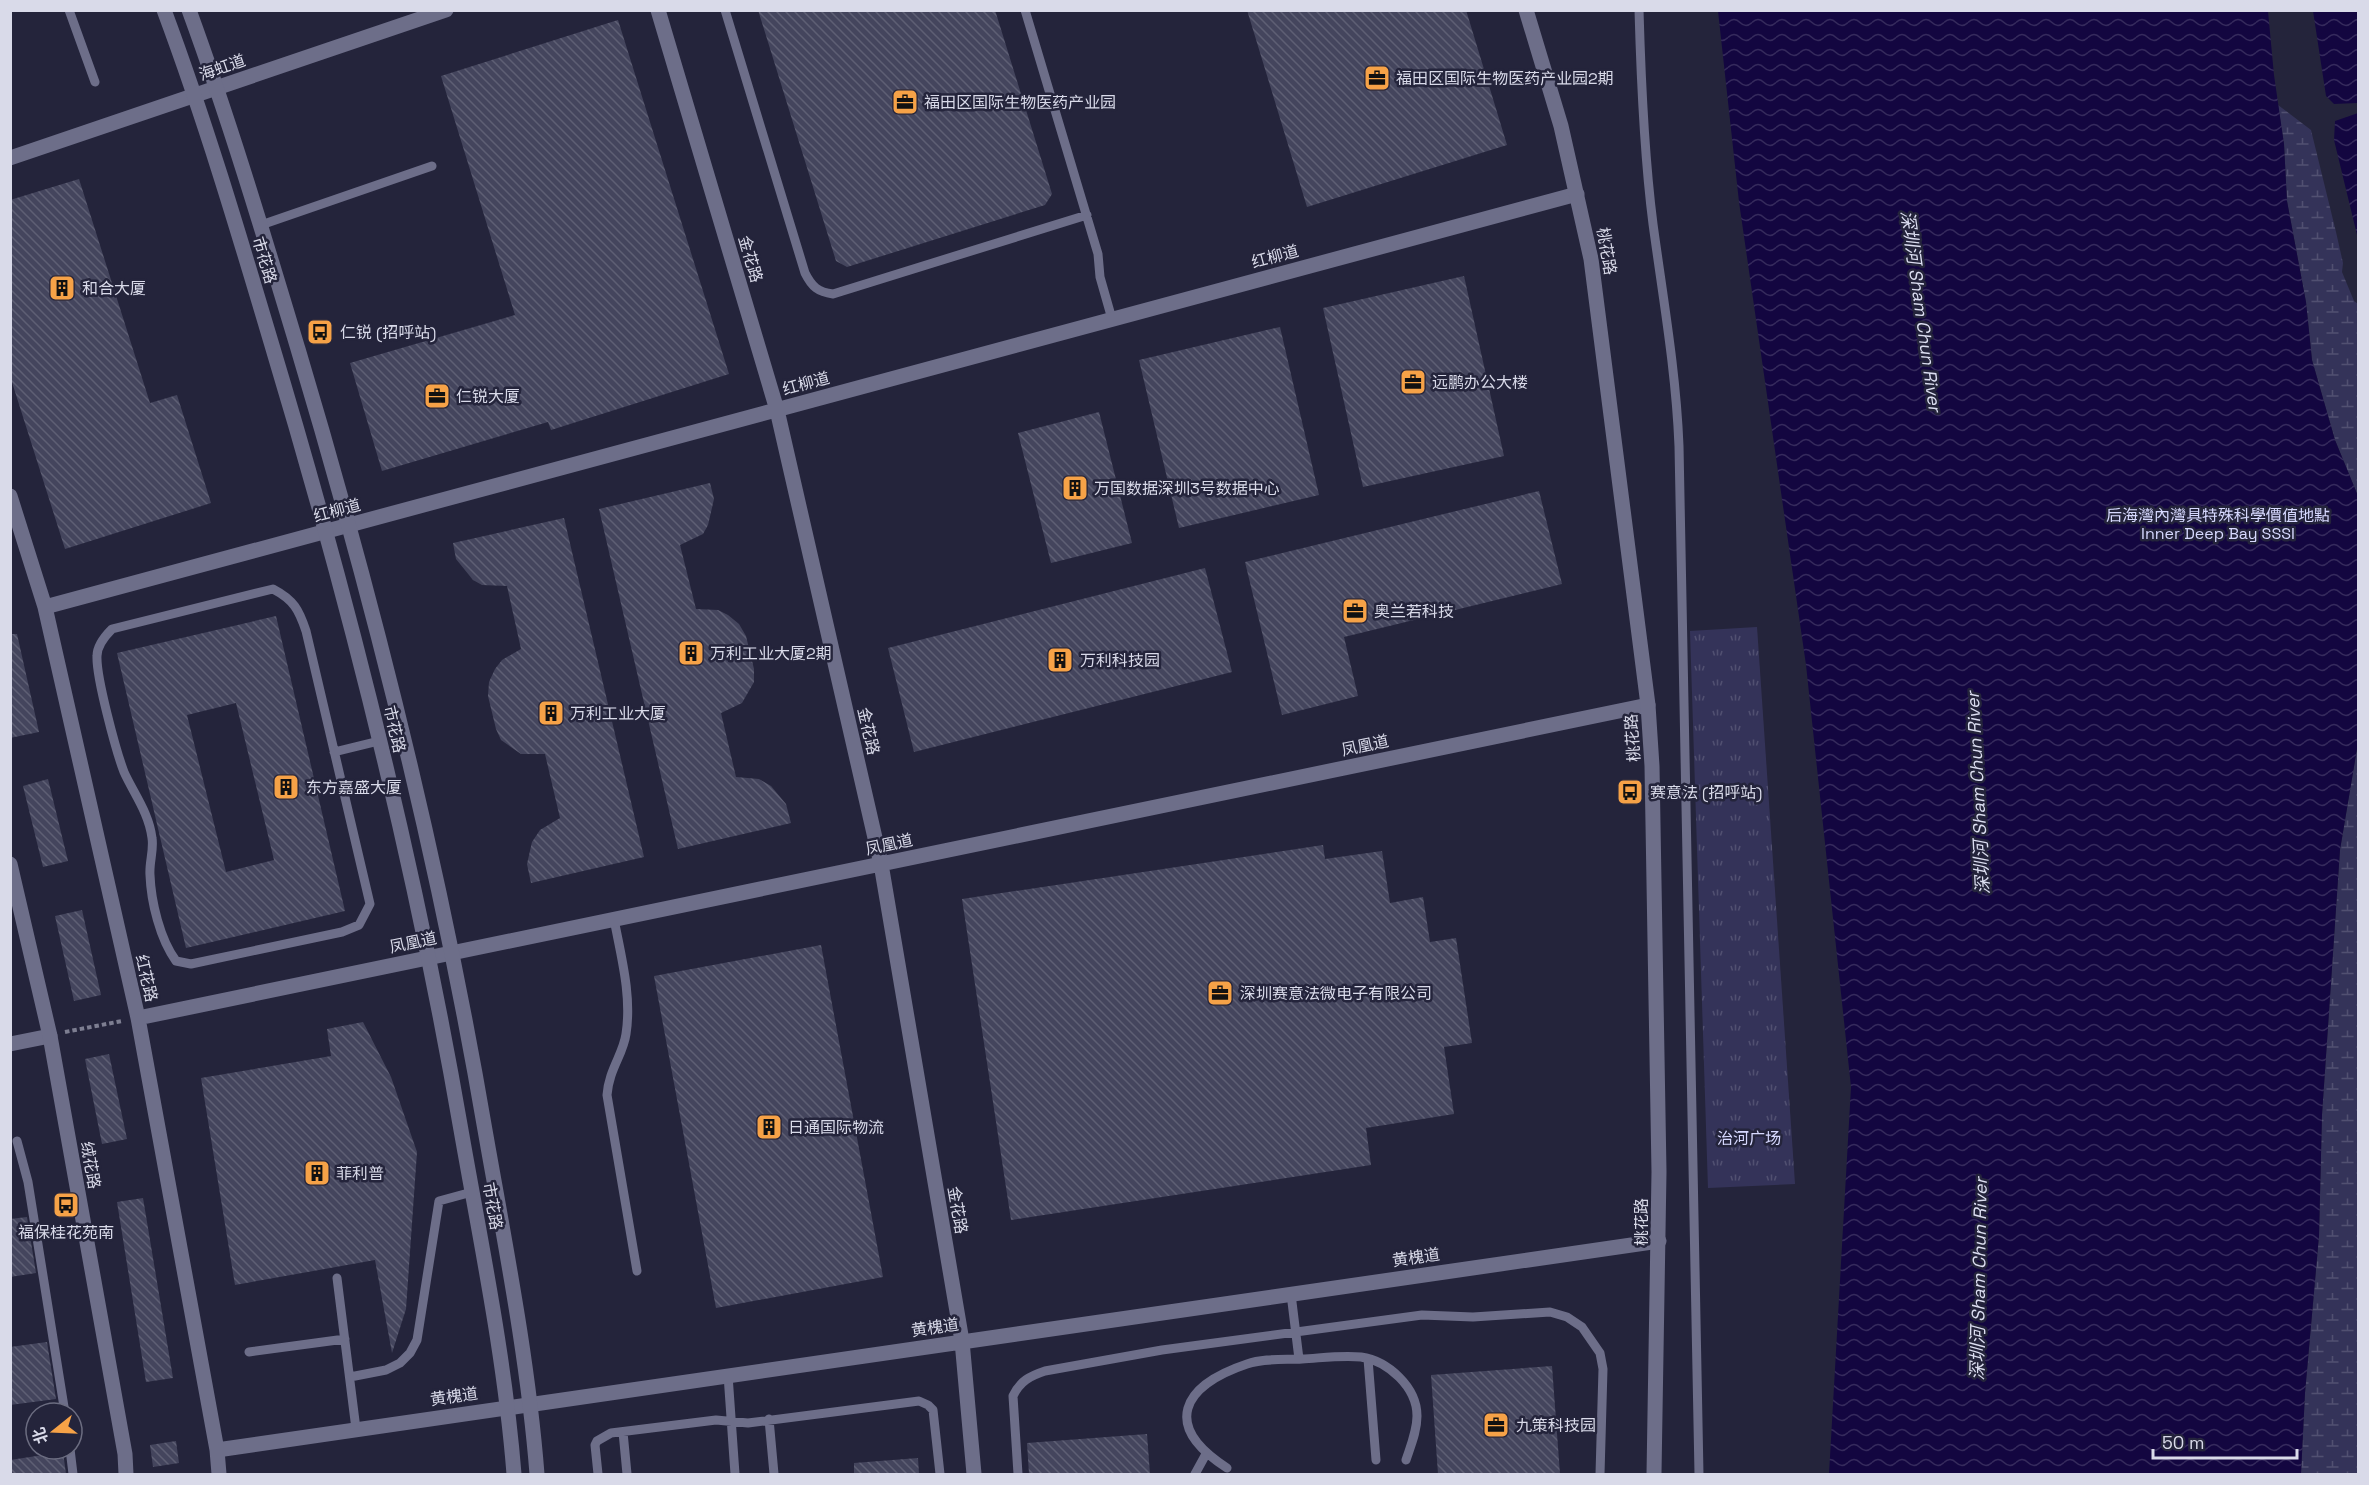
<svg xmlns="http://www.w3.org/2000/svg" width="2369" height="1485" font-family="'Space Grotesk','Noto Sans SC',sans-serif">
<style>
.grass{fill:url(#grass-tufts)}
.wetland{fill:url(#wetland-marsh)}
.water{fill:url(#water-waves)}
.building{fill:url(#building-back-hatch);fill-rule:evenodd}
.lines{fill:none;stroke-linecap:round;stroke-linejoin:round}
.path{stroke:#7d7e91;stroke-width:4;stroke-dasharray:4.5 3;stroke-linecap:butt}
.service{stroke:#6d6e89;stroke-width:9}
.minor{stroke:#6d6e89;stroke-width:15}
.tertiary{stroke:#6d6e89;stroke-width:15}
.secondary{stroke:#6d6e89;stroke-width:15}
.labels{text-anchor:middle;stroke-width:5;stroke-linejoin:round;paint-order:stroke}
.street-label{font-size:16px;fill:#d9dae9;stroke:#24243b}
.poi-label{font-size:16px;fill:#d9dae9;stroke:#24243b;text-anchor:start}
.park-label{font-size:16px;fill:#d7d9ff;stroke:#24243b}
.water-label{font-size:18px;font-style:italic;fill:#dcdef1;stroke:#24243b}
</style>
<defs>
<pattern id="grass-tufts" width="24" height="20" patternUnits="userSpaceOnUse" patternTransform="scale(1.5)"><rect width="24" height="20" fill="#343359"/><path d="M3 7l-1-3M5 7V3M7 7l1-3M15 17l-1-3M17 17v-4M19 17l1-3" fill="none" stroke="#515071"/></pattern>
<pattern id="wetland-marsh" width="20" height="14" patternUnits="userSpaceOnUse" patternTransform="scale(1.5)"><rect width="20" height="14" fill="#343359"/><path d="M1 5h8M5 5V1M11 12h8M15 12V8" fill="none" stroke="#515071"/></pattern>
<pattern id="water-waves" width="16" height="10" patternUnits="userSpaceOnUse" patternTransform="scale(1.5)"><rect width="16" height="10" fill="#130640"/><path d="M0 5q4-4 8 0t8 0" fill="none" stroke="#352a5c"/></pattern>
<pattern id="building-back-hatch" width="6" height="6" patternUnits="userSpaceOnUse" patternTransform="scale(1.5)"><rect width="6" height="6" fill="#44455d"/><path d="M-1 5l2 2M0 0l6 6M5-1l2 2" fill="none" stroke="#5e5f74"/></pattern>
</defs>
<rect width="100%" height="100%" fill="#24243b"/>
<path class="grass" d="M1757,627L1795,1184L1708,1188L1690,631Z"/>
<path class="wetland" d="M2278,105L2311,130L2336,232L2343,263L2342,272L2354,301L2358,304V496L2335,440L2312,360L2306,302L2287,201L2284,144Z
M2358,743V1474H2301L2305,1393L2319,1236L2322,1115L2340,850Z"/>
<path class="water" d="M1718,11H2268L2274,75L2284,144L2287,201L2306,302L2312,360L2335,440L2358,496V743L2340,850L2322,1115L2319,1236L2305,1393L2301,1474H1829L1851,1087L1806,665L1739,202Z
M2313,11H2358V103L2334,104L2326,96Z
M2358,113V239L2334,140L2335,121Z"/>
<path class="building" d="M758,10H995L1052,194L1045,205L847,267L836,261Z
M1247,10H1466L1507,145L1307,207Z
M618,20L729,374L551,430L548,422L382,471L350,363L515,315L441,76Z
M79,179L150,403L177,395L211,503L65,549L10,376V200Z
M1464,276L1504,456L1363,487L1323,308Z
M1280,327L1319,495L1179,528L1139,360Z
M1099,412L1132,543L1051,563L1018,433Z
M710,483L714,499L708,525L703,534L680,545L696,609L718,610L728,615L739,624L746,636L754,669V682L742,703L721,713L736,777L759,779L771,786L786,804L791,823L678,849L599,509Z
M1539,491L1562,584L1344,637L1358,696L1282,715L1245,562Z
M564,518L644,857L531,883L527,864L532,842L540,830L560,818L545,754H521L501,740L496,729L488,696L489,682L495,669L502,660L521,649L507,586L482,585L473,580L456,559L453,543Z
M1205,568L1232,672L914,752L888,648Z
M276,616L345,911L186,948L117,653ZM236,703L274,860L226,872L187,715Z
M10,634H17L39,732L10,738Z
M48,779L68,861L43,867L23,786Z
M1323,845L1325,859L1382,851L1390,903L1423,897L1430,942L1456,938L1472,1043L1444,1047L1454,1114L1366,1128L1371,1165L1011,1220L962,899Z
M82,910L101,995L74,1001L55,916Z
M821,945L883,1277L716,1308L654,976Z
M363,1022L391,1077L417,1152L406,1309L392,1353L375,1260L235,1285L201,1078L331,1056L327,1029Z
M109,1054L127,1139L102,1144L85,1059Z
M143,1198L173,1378L146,1382L117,1202Z
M27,1217L36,1273L10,1277V1219Z
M47,1342L56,1399L10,1405V1347Z
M1552,1366L1560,1474H1438L1431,1375Z
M1147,1434L1150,1474H1029L1027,1443Z
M176,1441L179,1463L153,1467L150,1445Z
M63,1452L66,1474H10V1460Z
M918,1458L919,1474H854V1463Z"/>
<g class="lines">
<path class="path" d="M65,1032L122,1021"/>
<path class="service" d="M69,10L95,82
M725,10L805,273C812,287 818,292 833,294L1087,215
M1025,10L1098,254L1100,277L1112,319
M1639,10C1641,82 1644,154 1653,224C1663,298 1676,371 1679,446L1699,1474
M261,225L432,166
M273,589C294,600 299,610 306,631L370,904L359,925L342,932L191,964L176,961C160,939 151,902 150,875C149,863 154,850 152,838C149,813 134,794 124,772C116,751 96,677 97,656C97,646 105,636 112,629Z
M334,752L379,741
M614,919C621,956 632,996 626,1034C623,1055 609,1069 607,1095L637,1271
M17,1141L28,1182L65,1413
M337,1278L356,1429
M1291,1294L1299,1359
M249,1352L345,1339
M1368,1359L1376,1460
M728,1375L735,1474
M350,1377L386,1370L400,1363L410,1353L417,1340L439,1201L472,1192
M769,1419L774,1474
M623,1432L627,1474
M70,1449L73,1474
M1227,1468C1162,1426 1181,1386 1247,1364C1264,1358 1285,1360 1302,1359C1321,1358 1342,1355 1361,1357C1388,1361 1417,1387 1417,1416C1417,1431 1411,1445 1406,1460
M598,1474L595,1445L597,1441L611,1433L716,1420L748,1423L919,1401L928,1405L933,1410L940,1474
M1018,1474L1013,1396C1020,1381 1030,1376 1045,1371L1162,1350L1422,1315L1473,1317L1550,1312L1567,1317L1582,1327L1600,1353L1603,1369L1600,1474
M1195,1474L1206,1454"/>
<path class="minor" d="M10,1044L50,1036"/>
<path class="tertiary" d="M658,10L777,410L881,864L962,1341L974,1474
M10,158L446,10
M10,496L45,607L138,1018L217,1450L219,1474
M45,607L1577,194
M10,864L50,1036L125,1454L126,1474
M138,1018L1648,705
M217,1450L1659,1241"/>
<path class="secondary" d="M164,10C205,120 238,231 271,342C349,601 415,863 461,1130C481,1244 505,1359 514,1474
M189,10C230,122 264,236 298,349C375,606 440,866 485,1130C505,1244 528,1359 537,1474
M1526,10L1561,126L1591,259L1648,705L1652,766L1659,1172L1654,1474"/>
</g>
<defs>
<g id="office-square" transform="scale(1.35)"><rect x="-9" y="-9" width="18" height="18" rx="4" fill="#f6a247" stroke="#24243b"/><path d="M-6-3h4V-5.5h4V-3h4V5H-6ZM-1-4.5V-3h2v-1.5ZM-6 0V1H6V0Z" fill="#111"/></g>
<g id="building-square" transform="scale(1.35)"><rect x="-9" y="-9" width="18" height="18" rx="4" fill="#f6a247" stroke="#24243b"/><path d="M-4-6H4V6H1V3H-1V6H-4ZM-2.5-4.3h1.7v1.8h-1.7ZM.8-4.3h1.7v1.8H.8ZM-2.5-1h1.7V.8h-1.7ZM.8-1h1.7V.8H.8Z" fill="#111"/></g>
<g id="bus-square" transform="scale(1.35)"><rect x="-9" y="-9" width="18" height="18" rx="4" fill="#f6a247" stroke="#24243b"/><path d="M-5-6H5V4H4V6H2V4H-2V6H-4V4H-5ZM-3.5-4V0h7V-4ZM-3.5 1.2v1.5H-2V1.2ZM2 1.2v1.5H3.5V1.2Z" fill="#111"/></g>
</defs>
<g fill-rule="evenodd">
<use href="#office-square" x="1377" y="78"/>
<use href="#office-square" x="905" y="102"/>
<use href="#building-square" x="62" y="288"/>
<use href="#bus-square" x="320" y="332"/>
<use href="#office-square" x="1413" y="382"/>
<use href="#office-square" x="437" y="396"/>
<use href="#building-square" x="1075" y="488"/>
<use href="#office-square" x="1355" y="611"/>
<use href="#building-square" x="691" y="653"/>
<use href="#building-square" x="1060" y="660"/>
<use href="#building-square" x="551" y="713"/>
<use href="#building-square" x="286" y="787"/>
<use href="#bus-square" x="1630" y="792"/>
<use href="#office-square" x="1220" y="993"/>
<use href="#building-square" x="769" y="1127"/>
<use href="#building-square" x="317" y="1173"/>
<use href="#bus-square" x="66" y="1205"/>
<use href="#office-square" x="1496" y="1425"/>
</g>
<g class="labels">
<g class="street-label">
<text transform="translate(222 67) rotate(-19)" y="6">海虹道</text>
<text transform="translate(1607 251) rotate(80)" y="6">桃花路</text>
<text transform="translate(1275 256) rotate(-15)" y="6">红柳道</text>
<text transform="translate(751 259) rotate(74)" y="6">金花路</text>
<text transform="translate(265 260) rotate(73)" y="6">市花路</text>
<text transform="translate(806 383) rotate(-15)" y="6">红柳道</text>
<text transform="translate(337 510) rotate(-15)" y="6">红柳道</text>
<text transform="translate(395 729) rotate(77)" y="6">市花路</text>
<text transform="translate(869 731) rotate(77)" y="6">金花路</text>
<text transform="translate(1632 738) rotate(-94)" y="6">桃花路</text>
<text transform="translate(1365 745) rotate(-12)" y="6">凤凰道</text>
<text transform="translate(889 844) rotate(-12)" y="6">凤凰道</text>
<text transform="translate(413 942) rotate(-12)" y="6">凤凰道</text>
<text transform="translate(147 978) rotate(77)" y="6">红花路</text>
<text transform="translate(91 1165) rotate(80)" y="6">绒花路</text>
<text transform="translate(493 1206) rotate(80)" y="6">市花路</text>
<text transform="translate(958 1210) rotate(80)" y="6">金花路</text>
<text transform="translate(1641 1222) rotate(-90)" y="6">桃花路</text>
<text transform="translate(1416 1257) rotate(-8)" y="6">黄槐道</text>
<text transform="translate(935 1327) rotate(-8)" y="6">黄槐道</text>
<text transform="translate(454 1396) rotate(-8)" y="6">黄槐道</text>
</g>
<g class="poi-label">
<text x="1396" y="84">福田区国际生物医药产业园2期</text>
<text x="924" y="108">福田区国际生物医药产业园</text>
<text x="82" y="294">和合大厦</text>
<text x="340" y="338">仁锐 (招呼站)</text>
<text x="1432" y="388">远鹏办公大楼</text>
<text x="456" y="402">仁锐大厦</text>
<text x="1094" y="494">万国数据深圳3号数据中心</text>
<text x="1374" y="617">奥兰若科技</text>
<text x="710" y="659">万利工业大厦2期</text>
<text x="1080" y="666">万利科技园</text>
<text x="570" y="719">万利工业大厦</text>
<text x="306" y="793">东方嘉盛大厦</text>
<text x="1650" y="798">赛意法 (招呼站)</text>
<text x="1240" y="999">深圳赛意法微电子有限公司</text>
<text x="788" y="1133">日通国际物流</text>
<text x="336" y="1179">菲利普</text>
<text x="66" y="1238" text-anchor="middle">福保桂花苑南</text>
<text x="1516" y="1431">九策科技园</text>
</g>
<g class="park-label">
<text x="2218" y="521">后海灣內灣具特殊科學價值地點<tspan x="2218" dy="18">Inner Deep Bay SSSI</tspan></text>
<text x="1749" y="1144">治河广场</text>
</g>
<g class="water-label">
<text transform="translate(1921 311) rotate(82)" y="6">深圳河 Sham Chun River</text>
<text transform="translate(1978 793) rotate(-93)" y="6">深圳河 Sham Chun River</text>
<text transform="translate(1979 1279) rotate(-89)" y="6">深圳河 Sham Chun River</text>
</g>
</g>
<rect width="2369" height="1485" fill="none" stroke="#d9dae9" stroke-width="24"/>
<g transform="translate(54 1431) rotate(252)"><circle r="28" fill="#24243b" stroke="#6c6d81" stroke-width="1.5"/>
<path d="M0-4.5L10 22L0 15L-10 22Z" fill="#f6a247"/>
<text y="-9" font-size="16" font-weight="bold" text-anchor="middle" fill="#d9dae9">北</text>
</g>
<path d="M2153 1449v9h144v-9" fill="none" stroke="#d9dae9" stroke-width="3"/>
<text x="2162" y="1449" font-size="18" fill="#d9dae9" stroke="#24243b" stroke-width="4.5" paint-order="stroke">50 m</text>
</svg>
